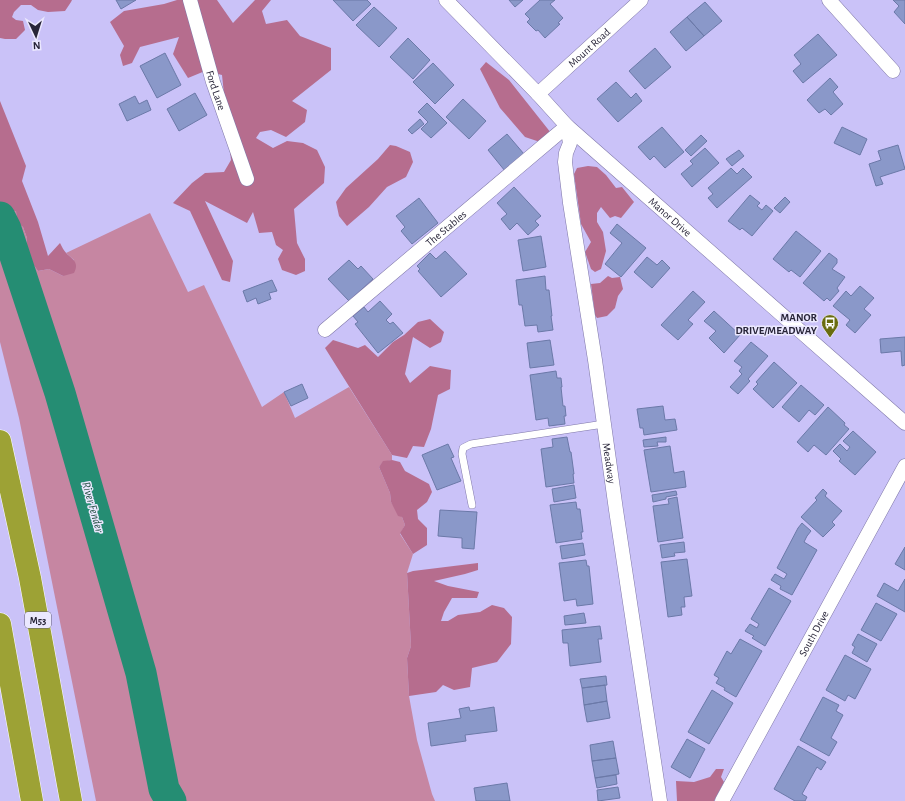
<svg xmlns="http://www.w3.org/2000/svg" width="905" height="801" font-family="'Alegreya Sans',sans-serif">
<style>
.green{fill:#c686a2}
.forest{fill:#b66d8e}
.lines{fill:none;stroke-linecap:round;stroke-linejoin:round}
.river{stroke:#258d73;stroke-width:31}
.building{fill:#8a98c9;stroke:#6b79a8}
.lane-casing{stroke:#7f77a8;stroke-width:8}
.street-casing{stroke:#7f77a8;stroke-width:15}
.highway-casing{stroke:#fff;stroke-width:23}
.lane{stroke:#fff;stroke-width:7}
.street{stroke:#fff;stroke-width:14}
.highway{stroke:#9da235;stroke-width:22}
.labels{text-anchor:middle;stroke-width:3;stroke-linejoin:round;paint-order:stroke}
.shield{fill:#ebe8fe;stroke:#626074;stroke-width:1}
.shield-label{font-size:10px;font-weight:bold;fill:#282539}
.street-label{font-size:11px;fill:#282539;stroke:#ebe8fe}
.poi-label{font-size:11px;font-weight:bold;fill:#282539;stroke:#ebe8fe;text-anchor:end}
.water-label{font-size:12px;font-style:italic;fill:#244f42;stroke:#ebe8fe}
</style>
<rect width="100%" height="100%" fill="#cac2f8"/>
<path class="green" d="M16,211L17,223L23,227L27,238L26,247L32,263L38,271L49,269L63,276L74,260L66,253L150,213L188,292L204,285L262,407L284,392L295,418L349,387L392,455V460L383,462L379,467L390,493L391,502L402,517L405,525L400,534L413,554L407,573L411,646L407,658L409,696L417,740L432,794L435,801H96L19,418L0,342V216Z"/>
<path class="forest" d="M0,0H72L71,2L65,11L48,12L38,10L31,5H21L14,12L12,17L16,20L23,21L25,30L16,39H5L0,38Z
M177,0H217L233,23L255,0H271L262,11L266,24L287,20L300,36L331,48V70L292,101L307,110L305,122L286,137L271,130L260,132L256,138L273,148L287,141L303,143L317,150L325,167L324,183L294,209L297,243L305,259V271L296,275L282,270L278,259L283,250L276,245L272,232L259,233L253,212L247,223L205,201L233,261L230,282L222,280L190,211L173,203L192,183L205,173L224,172L231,160L222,75L205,71L188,78L173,54L179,37L140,47L132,63L123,66L120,55L124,46L110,22L124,11L164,4Z
M486,62L509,80L551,133L540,142L525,137L500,108L480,69Z
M0,101L26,166L22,181L38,222L48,256L60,243C62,247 64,251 67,254C74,260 79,263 74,273L63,276L49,269L38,271L32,263L26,247L27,238L23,227L17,223L16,211L0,216Z
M390,145L396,146L410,152L413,162L406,177L387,187L369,207L347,226L339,216L336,202L346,188L378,159Z
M588,166L597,167L606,175L616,188L622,187L634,202L621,218L615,216L610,218L601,207L597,213V222L603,232L606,251L601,269L595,272L591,269L585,252L591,242L581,224L574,174L577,168Z
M608,276L612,278L620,277L623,289L618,296L615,308L607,316L597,318L595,315L591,284L600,283Z
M430,319L444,332L441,342L430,348L413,337L405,374L410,383L430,366L451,370L450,389L438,395L431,429L424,447L413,446L407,458L392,455L325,348L333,340L358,348L365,345L378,357L393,342L404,335L418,322Z
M392,460L400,462L405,471L429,484L432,492L427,502L417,510L418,519L427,528V545L413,554L400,533L405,525L402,517L398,516L391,502L390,493L379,467L383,461Z
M478,563V570L465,574L434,581L448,586L479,592L477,598H452L444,612L441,621H448L458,615L480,612L492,605L504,608L512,617L511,644L497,662L472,668L470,687L454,690L443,685L436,692L409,696L407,658L411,646L407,573L413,571Z
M716,769H724L721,777L724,782L714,801H677L676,781L694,782L710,777Z"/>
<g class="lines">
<path class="river" d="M0,217L6,229L60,393L141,673L164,789L171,801"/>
</g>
<path class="building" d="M116,0H136L121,9Z
M333,0H367L371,4L353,21Z
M509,0H523L515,7Z
M540,0H555L550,4L563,18L558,23L560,24L545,38L538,30L536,31L527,22L530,19L525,14Z
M893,0H905V24L894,12L899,6Z
M705,2L722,21L704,36L687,17Z
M374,7L397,28L379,47L356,25Z
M687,17L704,36L686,51L670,32Z
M818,34L837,55L803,83L793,71L801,64L794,55Z
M408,38L430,60L413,79L390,57Z
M655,48L671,67L645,89L629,71Z
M165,53L181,85L157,98L140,66Z
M433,63L454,85L435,104L413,82Z
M830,78L838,87L833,92L843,104L831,115L825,109L819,113L807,100Z
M616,82L631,98L636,93L642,101L618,122L597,99Z
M195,93L207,115L179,131L167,109Z
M135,96L139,104L147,100L151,110L127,121L119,104Z
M463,99L486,121L469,139L446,117Z
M427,103L447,123L431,138L421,129L428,122L418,112Z
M420,119L424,124L412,134L408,130Z
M662,127L684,152L665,168L654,156L650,160L638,147Z
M842,127L867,139L860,155L834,143Z
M507,134L524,154L505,171L488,150Z
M701,135L707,141L691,156L685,150Z
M898,145L905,169L880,177L883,184L876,186L869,164L881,160L878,151Z
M705,148L719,163L692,187L681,174L693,164L690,161Z
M739,150L744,156L732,166L726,159Z
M731,168L737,174L743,168L752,177L717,208L708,198L713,194L708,188Z
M514,187L541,216L535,221L539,225L528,235L517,223L510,230L501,219L507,214L497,203Z
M750,195L760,203L757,206L762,210L766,205L773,211L752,236L742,228L740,230L728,221Z
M785,197L790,202L780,213L774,208Z
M419,198L438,223L412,244L401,231L405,227L396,216Z
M617,224L646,248L621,277L605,264L622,243L610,233Z
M796,231L821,251L800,277L791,270L789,272L773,259Z
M541,236L546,267L523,271L518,240Z
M445,251L467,274L441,297L418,271L420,269L417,266L430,253L436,259Z
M829,253L837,259V263L832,269L845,277L837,288L839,291L830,301L827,298L824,301L803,283Z
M647,257L657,265L662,260L670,268L652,288L634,272Z
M349,260L358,269L361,266L373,279L349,301L328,279Z
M545,276L546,290H549L552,316H551L553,330L538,332L537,325L525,326L522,305H519L516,280Z
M272,280L277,291L269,293L271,299L258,304L256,298L247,302L243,291Z
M860,286L874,298L864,309L871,315L855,333L846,325L850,320L833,306L846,291L851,296Z
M693,291L705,302L688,320L693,324L678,340L661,325Z
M380,301L392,314L386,320L390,324L393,322L403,333L378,353L355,324L358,322L353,316L364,307L368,312Z
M714,311L740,335L724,353L709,338L716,331L704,321Z
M905,337V365L902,366L901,351L881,353L880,339Z
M550,340L554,365L530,368L527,343Z
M751,342L768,356L748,379L750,381L738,394L730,387L742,374L739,371L742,367L734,361Z
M774,362L797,383L773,408L753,389L758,384L756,382Z
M556,371L557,378H561L562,387H561L563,406H565L566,416H564L565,424L549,426L548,418L536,420L530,375Z
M302,384L308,398L291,406L284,392Z
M801,385L824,405L815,415L809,410L799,422L782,407Z
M663,406L665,420L675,419L677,430L644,435L643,428H640L637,409Z
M828,407L845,423L844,425L849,429L826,455L814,445L808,452L797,442Z
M853,431L876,452L855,475L839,461L841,459L833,451L840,444L847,451L850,447L843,441Z
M567,437L570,452H571L574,474H573L574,483L546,487L541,449L553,447L552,439Z
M666,437V442H657L658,446L644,447L643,440Z
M448,444L454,457L451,458L461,481L437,490L422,455Z
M670,446L674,473L684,471L686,487L651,492L644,450Z
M574,485L576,498L554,502L552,489Z
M823,489L827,493L825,496L842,511L832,522L835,525L823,537L801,517L817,500L815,498Z
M676,491L677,495L666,497V499L653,502L652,495Z
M677,497L683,538L658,542L653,506L669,504L668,499Z
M576,502L577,509H580L583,532H581L582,539L556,543L550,505Z
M440,510L477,512L474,549L462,548V538L438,536Z
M802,523L811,531L807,536L804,542L817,550L792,595L780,589L781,586L771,580L775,574L784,579L787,574L777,568L798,528Z
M684,542L685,552L674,553L675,556L662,558L660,545Z
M583,543L585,555L562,559L560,546Z
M905,547V570L895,564Z
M687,559L692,596L684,597L685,607H681L682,615L668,617L661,562Z
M586,560L587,566H589L593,604L577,606L576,599L564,601L559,563Z
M905,579V612L877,596L884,583L898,591Z
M769,588L791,601L765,646L752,638L754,636L745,631L750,624L757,628L759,624L751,619Z
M876,603L897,614L881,641L861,630Z
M584,613L586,623L565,625L564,616Z
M600,626L602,639H598L601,662L570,666L568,643H563L562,630Z
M858,634L877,644L867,662L852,653L855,647L852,645Z
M740,639L762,651L736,697L724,690L725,688L716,683L719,678L714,675L727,651L731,654Z
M845,655L871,669L855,699L848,695L845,701L826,690Z
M606,676L607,685L582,688L580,679Z
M605,685L607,701L584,705L582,688Z
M712,690L733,703L709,744L688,732Z
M823,697L839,705L836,711L843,715L831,738L837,742L829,756L800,740Z
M607,701L610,718L587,722L584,705Z
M469,707L470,711L494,707L497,731L465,735L466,741L431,746L428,723L461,718L459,709Z
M687,739L705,749L690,778L671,767Z
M613,741L616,758L592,761L590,745Z
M798,746L826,762L821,770L817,767L802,794L807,797L805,801H795L774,789Z
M616,758L619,774L595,778L592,761Z
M616,775L617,784L597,788L595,778Z
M507,783L510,801H476L474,788Z
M618,787L620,798L598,801L597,790Z"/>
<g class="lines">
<g class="lane-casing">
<path id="lane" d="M472,505L462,454L463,448L471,444L604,424"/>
</g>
<g class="street-casing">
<g id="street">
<path id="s1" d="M190,0L213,82L247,179"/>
<path id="s2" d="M446,0L538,94L567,126L905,423"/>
<path d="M829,0L893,71"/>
<path id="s3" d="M538,94L641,0"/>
<path id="s4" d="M325,330L567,126L570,143L566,153L565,162L570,203L595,360L616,510L660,801"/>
<path id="s5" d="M722,801L905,466"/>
</g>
</g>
<g class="highway-casing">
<path id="highway" d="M0,441L30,578L71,801
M0,624L32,801"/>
</g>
<use href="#lane" class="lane"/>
<use href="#street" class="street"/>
<use href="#highway" class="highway"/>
</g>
<defs>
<g id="bus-pin" transform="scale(0.9)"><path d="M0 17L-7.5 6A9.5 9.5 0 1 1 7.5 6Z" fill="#696c0e" stroke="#ebe8fe"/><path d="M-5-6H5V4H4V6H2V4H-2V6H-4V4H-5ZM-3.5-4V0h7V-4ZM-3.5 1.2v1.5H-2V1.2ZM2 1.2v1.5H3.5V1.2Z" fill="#fff"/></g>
</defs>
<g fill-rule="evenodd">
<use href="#bus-pin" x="830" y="323"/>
</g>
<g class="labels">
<rect class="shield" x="25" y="612" width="26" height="16" rx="3"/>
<g class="shield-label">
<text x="38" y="624">M53</text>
</g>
<g class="street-label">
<text dy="4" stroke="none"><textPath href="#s3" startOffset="69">Mount Road</textPath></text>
<text dy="4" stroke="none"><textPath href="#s1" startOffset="94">Ford Lane</textPath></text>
<text dy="4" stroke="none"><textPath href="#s2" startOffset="312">Manor Drive</textPath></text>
<text dy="4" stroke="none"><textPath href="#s4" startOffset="158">The Stables</textPath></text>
<text dy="4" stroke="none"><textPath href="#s4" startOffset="658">Meadway</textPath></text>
<text dy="4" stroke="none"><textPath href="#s5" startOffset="191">South Drive</textPath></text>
</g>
<g class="poi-label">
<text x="817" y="321">MANOR<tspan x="817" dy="13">DRIVE/MEADWAY</tspan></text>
</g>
<g class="water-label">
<text transform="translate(93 507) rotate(74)" y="4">River Fender</text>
</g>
</g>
<g transform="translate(36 36) rotate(176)" stroke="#ebe8fe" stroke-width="3" paint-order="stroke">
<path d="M0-3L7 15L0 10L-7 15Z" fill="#282539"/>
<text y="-6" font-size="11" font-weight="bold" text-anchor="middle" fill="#282539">N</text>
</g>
</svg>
